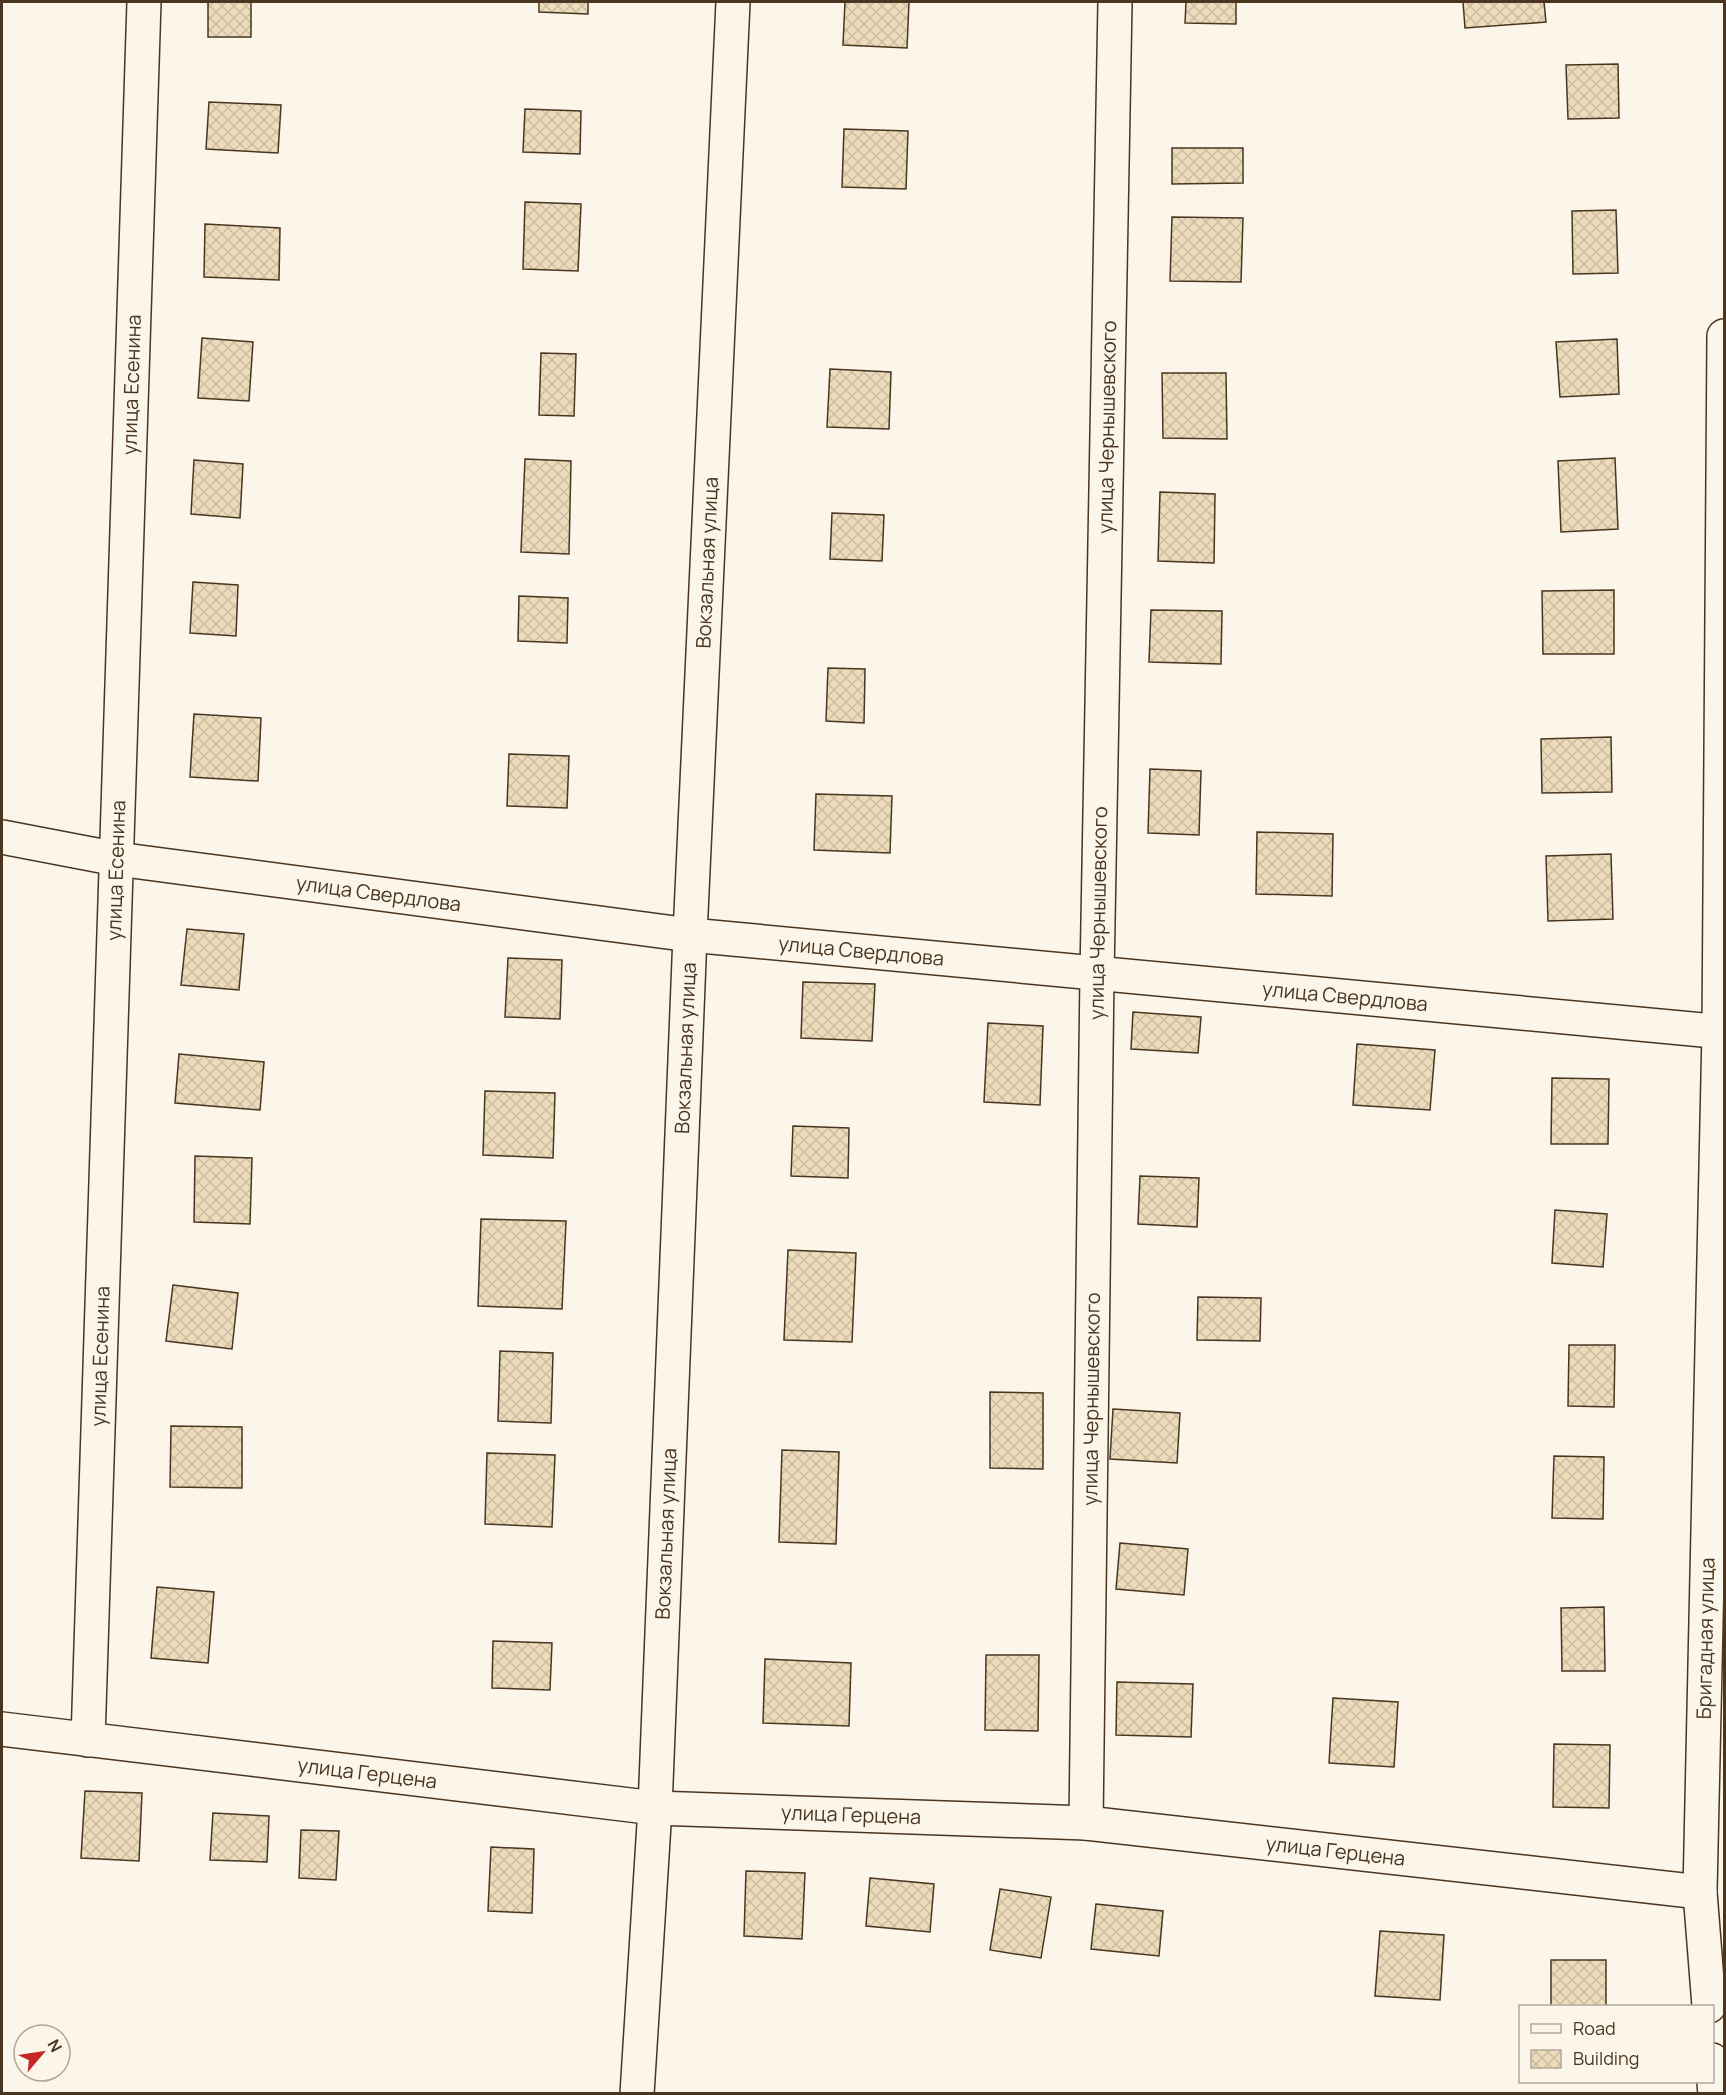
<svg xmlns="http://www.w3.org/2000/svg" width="1726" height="2095" font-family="Manrope,sans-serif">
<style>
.building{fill:url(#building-cross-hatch);stroke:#4a3520;stroke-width:1.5}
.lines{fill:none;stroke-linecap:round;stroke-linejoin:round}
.minor-casing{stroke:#4a3520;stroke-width:36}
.secondary-casing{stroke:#4a3520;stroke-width:36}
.minor{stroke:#fbf6e9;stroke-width:33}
.secondary{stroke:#fbf6e9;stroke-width:33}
.labels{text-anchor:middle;stroke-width:4.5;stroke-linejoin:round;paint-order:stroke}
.street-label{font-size:20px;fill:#4a3520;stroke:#fbf6e9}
</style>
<defs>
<pattern id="building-cross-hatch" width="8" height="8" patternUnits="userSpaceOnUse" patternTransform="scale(1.5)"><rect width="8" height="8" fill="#ecdcbc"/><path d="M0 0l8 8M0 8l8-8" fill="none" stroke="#ccbda1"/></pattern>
</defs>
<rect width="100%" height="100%" fill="#fbf6e9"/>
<path class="building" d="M208,2H251V37H208Z
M539,2H588V14L539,12Z
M845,2H909L907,48L843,45Z
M1186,2H1236V24L1185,23Z
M1463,2H1544L1546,22L1465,28Z
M1618,64L1619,118L1568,119L1566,65Z
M209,102L281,105L278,153L206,149Z
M525,109L581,111L580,154L523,152Z
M844,129L908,131L906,189L842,187Z
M1172,148H1243V183L1172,184Z
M525,202L581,204L578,271L523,269Z
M1616,210L1618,273L1573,274L1572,211Z
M1172,217L1243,218L1241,282L1170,281Z
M205,224L280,228L279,280L204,277Z
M202,338L253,342L249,401L198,398Z
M1617,339L1619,394L1560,397L1556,342Z
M541,353L576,354L574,416L539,415Z
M830,369L891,372L889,429L827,427Z
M1162,373H1226L1227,439L1163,438Z
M1615,458L1618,529L1561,532L1558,461Z
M525,459L571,461L569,554L521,552Z
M194,460L243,464L240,518L191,514Z
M1160,492L1215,494L1214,563L1158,561Z
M832,513L884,515L882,561L830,559Z
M193,582L238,585L236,636L190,633Z
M1614,590V654H1543L1542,591Z
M519,596L568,598L567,643L518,641Z
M1151,610L1222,611L1221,664L1149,662Z
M828,668L865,669L864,723L826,721Z
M194,714L261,718L258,781L190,777Z
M1611,737L1612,792L1542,793L1541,739Z
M509,754L569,756L567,808L507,806Z
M1150,769L1201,771L1199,835L1148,833Z
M816,794L892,796L890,853L814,850Z
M1257,832L1333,834L1332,896L1256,894Z
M1611,854L1613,919L1548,921L1546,856Z
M187,929L244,934L239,990L181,985Z
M508,958L562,960L560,1019L505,1017Z
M803,982L875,984L872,1041L801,1038Z
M1133,1012L1201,1017L1198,1053L1131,1049Z
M988,1023L1043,1026L1040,1105L984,1102Z
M1357,1044L1435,1050L1430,1110L1353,1105Z
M179,1054L264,1062L260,1110L175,1103Z
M1552,1078L1609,1079L1608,1144H1551Z
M485,1091L555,1093L553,1158L483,1155Z
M793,1126L849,1128L848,1178L791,1176Z
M195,1156L252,1158L250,1224L194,1222Z
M1140,1176L1199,1178L1197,1227L1138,1224Z
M1555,1210L1607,1214L1603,1267L1552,1263Z
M481,1219L566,1221L562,1309L478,1306Z
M788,1250L856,1253L852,1342L784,1340Z
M173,1285L238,1293L232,1349L166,1341Z
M1198,1297L1261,1298L1260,1341L1197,1340Z
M1569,1345H1615L1614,1407L1568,1406Z
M500,1351L553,1353L551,1423L498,1421Z
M990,1392L1043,1393V1469L990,1468Z
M1113,1409L1180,1413L1177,1463L1110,1459Z
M171,1426L242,1427V1488L170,1487Z
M782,1450L839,1452L836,1544L779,1542Z
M487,1453L555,1455L552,1527L485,1524Z
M1554,1456L1604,1457L1603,1519L1552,1518Z
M1120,1543L1188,1549L1184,1595L1116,1589Z
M157,1587L214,1592L208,1663L151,1658Z
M1604,1607L1605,1671H1562L1561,1608Z
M493,1641L552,1643L550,1690L492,1688Z
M986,1655H1039L1038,1731L985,1730Z
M765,1659L851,1663L849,1726L763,1723Z
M1117,1682L1193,1684L1191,1737L1116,1735Z
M1333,1698L1398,1702L1394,1767L1329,1763Z
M1554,1744L1610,1745L1609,1808L1553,1807Z
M85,1791L142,1793L139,1861L81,1858Z
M213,1813L269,1816L267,1862L210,1860Z
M301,1830L339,1831L336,1880L299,1878Z
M491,1847L534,1849L532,1913L488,1911Z
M746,1871L805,1873L802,1939L744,1936Z
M870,1878L934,1884L930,1932L866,1926Z
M1000,1889L1051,1897L1041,1958L990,1950Z
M1096,1904L1163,1911L1159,1956L1091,1949Z
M1380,1931L1444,1935L1440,2000L1375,1996Z
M1551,1960H1606V2006H1551Z"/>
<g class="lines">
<g class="minor-casing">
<g id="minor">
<path id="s1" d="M2,837L117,859L690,935L1724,1032"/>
<path id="s2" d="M2,1729L655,1808L1086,1823L1700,1892"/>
<path id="s3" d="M88,1740L144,2"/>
<path id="s4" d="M1086,1823L1097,975L1115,2"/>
<path id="s5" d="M1709,2006L1700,1892L1719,1032L1724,336"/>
<path d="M1712,2060L1715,2094"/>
</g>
</g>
<g class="secondary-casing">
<g id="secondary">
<path id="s6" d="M637,2094L655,1808L690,935L733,2"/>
</g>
</g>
<use href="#minor" class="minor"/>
<use href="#secondary" class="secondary"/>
</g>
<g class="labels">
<g class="street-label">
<text dy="7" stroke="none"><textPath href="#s3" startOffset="1356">улица Есенина</textPath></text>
<text dy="7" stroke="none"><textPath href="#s4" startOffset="1396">улица Чернышевского</textPath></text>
<text dy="7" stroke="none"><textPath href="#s6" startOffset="1533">Вокзальная улица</textPath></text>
<text dy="7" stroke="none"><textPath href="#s3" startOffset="870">улица Есенина</textPath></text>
<text dy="7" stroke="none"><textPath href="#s1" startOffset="381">улица Свердлова</textPath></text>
<text dy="7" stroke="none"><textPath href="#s4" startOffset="910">улица Чернышевского</textPath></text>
<text dy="7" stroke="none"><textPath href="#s1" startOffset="867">улица Свердлова</textPath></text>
<text dy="7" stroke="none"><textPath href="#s1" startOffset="1353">улица Свердлова</textPath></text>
<text dy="7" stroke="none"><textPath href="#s6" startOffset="1047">Вокзальная улица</textPath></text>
<text dy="7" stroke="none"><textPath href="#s3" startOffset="384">улица Есенина</textPath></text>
<text dy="7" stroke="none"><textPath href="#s4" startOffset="424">улица Чернышевского</textPath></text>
<text dy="7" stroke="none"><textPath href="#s6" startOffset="561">Вокзальная улица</textPath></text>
<text dy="7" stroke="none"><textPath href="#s5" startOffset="368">Бригадная улица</textPath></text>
<text dy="7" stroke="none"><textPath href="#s2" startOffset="368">улица Герцена</textPath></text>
<text dy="7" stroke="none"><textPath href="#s2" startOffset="854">улица Герцена</textPath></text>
<text dy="7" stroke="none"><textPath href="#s2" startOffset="1340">улица Герцена</textPath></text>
</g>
</g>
<rect width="1726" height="2095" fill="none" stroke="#4a3520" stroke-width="6"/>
<rect x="1519" y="2005" width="195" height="78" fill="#fbf6e9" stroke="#b4a999" stroke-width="1.5"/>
<rect x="1531" y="2024" width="30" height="9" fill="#fbf6e9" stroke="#b4a999" stroke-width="1.5"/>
<text x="1573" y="2035" font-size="18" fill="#4a3520">Road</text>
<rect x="1531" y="2050" width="30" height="18" fill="url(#building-cross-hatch)" stroke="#b4a999" stroke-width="1.5"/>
<text x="1573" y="2065" font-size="18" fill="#4a3520">Building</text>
<g transform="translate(42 2053) rotate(61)"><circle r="28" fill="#fbf6e9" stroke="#b4a999" stroke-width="1.5"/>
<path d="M0-4.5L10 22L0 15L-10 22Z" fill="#c62828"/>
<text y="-9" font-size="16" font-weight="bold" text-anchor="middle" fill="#4a3520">N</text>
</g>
</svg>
